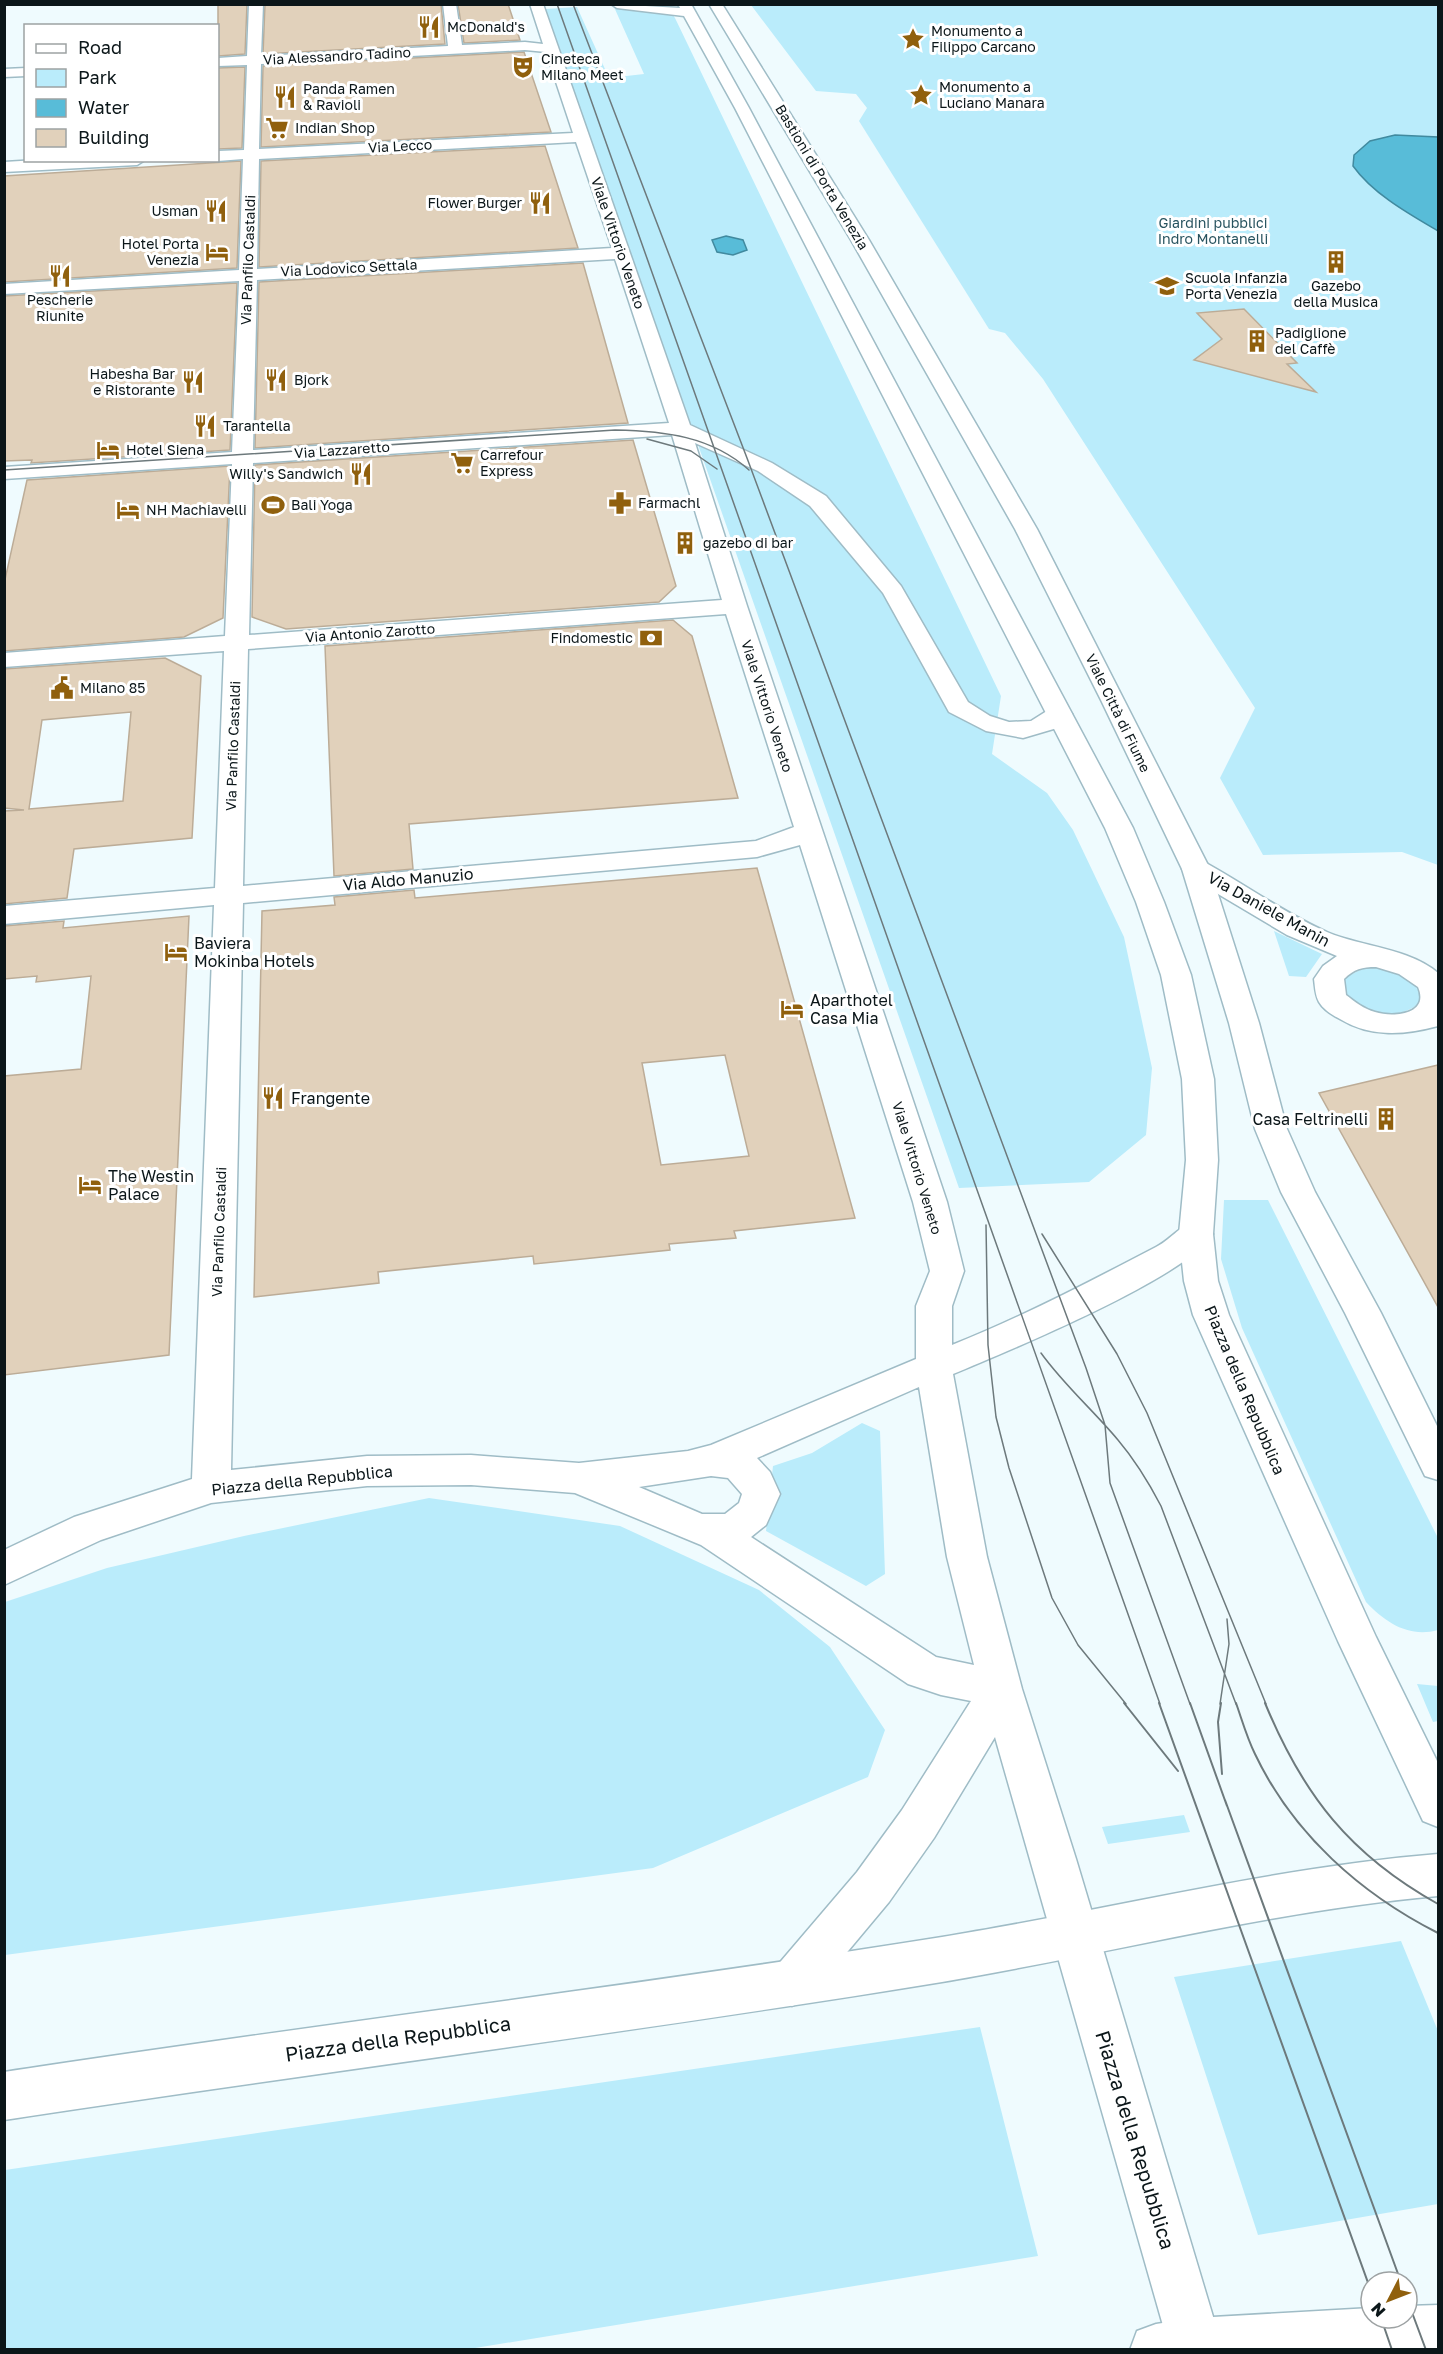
<svg xmlns="http://www.w3.org/2000/svg" width="1443" height="2354" font-family="'Golos Text',sans-serif">
<style>
.green{fill:#baecfb}
.water{fill:#58bcd8;stroke:#418a9f;stroke-width:1.5}
.building{fill:#e1d1bb;stroke:#bcac97;stroke-width:1.5;fill-rule:evenodd}
.lines{fill:none;stroke-linecap:round;stroke-linejoin:round}
.street-casing{stroke:#9fbcc6;stroke-width:3}
.secondary-casing{stroke:#9fbcc6;stroke-width:3}
.street{fill:#fff;fill-rule:evenodd}
.secondary{fill:#fff;fill-rule:evenodd}
.tram-far1{stroke:#6d797c;stroke-width:1.5}
.tram{stroke:#6d797c;stroke-width:2}
.labels{text-anchor:middle;stroke-width:6;stroke-linejoin:round;paint-order:stroke}
.far-poi-label{font-size:14px;fill:#0b1619;stroke:#fff;text-anchor:start}
.far-street-label{font-size:14px;fill:#0b1619;stroke:#fff}
.far-park-label{font-size:14px;fill:#27535f;stroke:#fff}
.street-label{font-size:16px;fill:#0b1619;stroke:#fff}
.poi-label{font-size:16px;fill:#0b1619;stroke:#fff;text-anchor:start}
.near-street-label{font-size:20px;fill:#0b1619;stroke:#fff}
</style>
<rect width="100%" height="100%" fill="#effbfe"/>
<path class="green" d="M751,5H1438V865L1402,852L1263,855L1220,778L1255,708L1043,379L1005,333L989,329L859,121L867,108L856,94L816,91Z
M577,7L609,78L644,74L614,7L671,12L675,18L1001,696L992,754L1047,793L1073,830L1124,937L1152,1068L1146,1135L1089,1182L959,1188L545,9Z
M1274,931L1322,954L1306,977L1289,976Z
M1377,967C1395,970 1414,977 1421,996L1419,1003C1398,1023 1350,1016 1343,984L1346,977L1364,968Z
M1224,1200H1268L1438,1538V1630C1409,1638 1386,1623 1366,1602L1242,1328L1221,1259Z
M862,1423L880,1431L885,1574L866,1586L766,1531L773,1466L812,1453Z
M429,1498L620,1526L759,1590L830,1647L885,1730L868,1777L653,1868L5,1955V1602L107,1568L244,1536Z
M1417,1684L1438,1686V1721L1433,1722Z
M1184,1815L1190,1832L1108,1844L1102,1827Z
M1401,1941L1438,2031V2204L1258,2235L1174,1977Z
M980,2027L1038,2256L469,2349H5V2170Z"/>
<path class="water" d="M1395,135L1438,137V231C1409,214 1373,194 1353,166L1354,155L1370,141Z
M726,236L743,240L747,250L733,255L717,252L712,240Z"/>
<path class="building" d="M218,4H247L245,54L218,56Z
M265,4H441L445,44L263,54Z
M458,4H508L520,40L464,43Z
M524,52L551,132L261,147L263,66Z
M245,67L242,148L218,149V68Z
M545,146L578,248L259,267L261,161Z
M241,161L237,268L4,282V176Z
M583,263L628,423L255,448L259,282Z
M237,283L230,450L31,463L32,460L4,461V296Z
M1244,309L1297,363L1287,364L1316,392L1194,360L1222,339L1197,313Z
M633,440L676,586L659,602L286,629L252,617L255,465Z
M230,466L223,618L184,637L4,651V584L27,480Z
M673,620L692,636L738,798L409,824L413,869L334,876L325,646Z
M165,658L201,676L192,838L74,849L67,898L4,904V811L24,810L4,808V669ZM131,712L123,801L29,809L42,720Z
M757,868L855,1218L734,1231L736,1238L669,1244L670,1250L534,1264L533,1256L378,1272L379,1283L254,1297L262,911L335,905L334,897L414,890L415,898ZM725,1055L749,1156L661,1165L642,1063Z
M189,916L169,1355L4,1375V1076L81,1069L91,976L36,982L37,976L4,979V926L64,921L63,928Z
M1438,1065V1307L1319,1093Z"/>
<g class="lines">
<g class="street-casing">
<path id="street" d="M249,4H263L261,56L448,46L443,4H456L462,45L525,42L543,44L530,4H543L690,425L772,463L826,496L901,586L968,702L990,716L1009,722L1031,721L1050,709L1059,706L1068,709L1072,714L1057,728L1023,738L986,731L949,712L883,593L810,506L758,471L695,443L747,606L947,1202L964,1271L952,1306V1345C1022,1317 1089,1282 1156,1247C1177,1236 1182,1218 1208,1225L1213,1234C1188,1277 1006,1352 953,1374L987,1557L1022,1689L1076,1859L1223,2350H1170L995,1737L934,1838L889,1902L808,1999L792,2006L776,1999L769,1983L776,1967L857,1872L902,1810L971,1701L941,1695L908,1684L701,1545L575,1493L471,1485L367,1486L211,1503L101,1540L4,1585V1550L74,1517L192,1479L214,905L4,924V906L215,888L224,651L4,667V653L225,636L232,464L4,479V467L232,452L239,281L4,294V284L239,270L243,159L218,161L217,160L218,151L244,150L247,65L218,66V58L247,56ZM525,50L546,52L573,133L259,149L261,64ZM576,142L612,248L257,269L259,159ZM615,259L669,423L253,450L257,280ZM672,435L722,600L249,635L253,463ZM726,614L794,827L756,841L243,886L248,649ZM800,845L913,1202L930,1271L916,1306V1359L711,1445L688,1451L579,1463L471,1455L367,1456L231,1470L243,903L757,857ZM919,1387L947,1557L974,1665L936,1657L751,1537L766,1525L780,1494L770,1472L757,1458ZM711,1476L728,1478L742,1494L739,1503L725,1514H702L639,1487Z
M26,68V76L4,77V69Z
M37,160H145L137,165L4,172V162Z
M1196,861L1206,863C1246,885 1284,913 1327,932C1362,947 1409,948 1438,973V1026C1405,1035 1371,1038 1340,1019C1332,1015 1323,1009 1319,1002C1315,995 1315,986 1314,979L1323,966L1337,956L1287,935L1186,875L1182,869L1186,863ZM1376,967L1399,974L1418,987C1430,1014 1394,1018 1375,1012C1364,1009 1355,1002 1346,995L1344,979C1354,969 1362,967 1376,967Z"/>
</g>
<g class="secondary-casing">
<path id="secondary" d="M611,4L680,8L678,4H691L749,108L1133,828L1164,902L1191,975L1214,1079L1218,1160L1213,1234L1218,1281L1229,1315L1376,1637L1438,1763V1827L1423,1821L1338,1641L1193,1315L1184,1281L1179,1234L1186,1160L1182,1079L1161,975L1136,902L1105,828L735,108L684,16L617,8Z
M709,4H722L869,240L1037,529L1210,869L1259,1023L1287,1129L1315,1192L1381,1313L1438,1428V1480L1425,1476L1345,1313L1281,1192L1255,1129L1229,1023L1182,869L1101,700L1015,529L851,240Z
M1438,1854V1896C1270,1911 1108,1954 942,1982C631,2033 317,2072 4,2120V2072C317,2024 630,1987 942,1937C1108,1910 1270,1868 1438,1854Z
M1438,2305V2350H1130L1137,2331L1156,2324L1195,2318L1371,2308V2318H1407V2306Z"/>
</g>
<use href="#street" class="street"/>
<use href="#secondary" class="secondary"/>
<path class="tram-far1" d="M557,4C754,572 960,1137 1160,1704
M573,4L747,458L1086,1368L1105,1425L1110,1483L1190,1704
M647,439L691,451L717,469
M4,470L615,430C664,431 711,436 749,470
M986,1225L988,1345L996,1417L1009,1468L1052,1598L1078,1645L1126,1704
M1042,1234L1117,1354L1147,1413L1266,1704
M1041,1353C1064,1385 1093,1410 1118,1440C1135,1460 1149,1483 1161,1506L1236,1704
M1220,1704L1229,1644L1227,1619"/>
<path class="tram" d="M1124,1703L1178,1771
M1159,1703L1371,2291
M1190,1703L1227,1806
M1221,1703L1218,1722L1222,1774
M1236,1703C1242,1720 1247,1738 1255,1754C1293,1834 1361,1894 1438,1933
M1265,1703C1303,1795 1350,1855 1438,1904
M1225,1800L1401,2282
M1407,2299L1426,2350
M1381,2318L1392,2350"/>
</g>
<defs>
<g id="restaurant-bare" transform="scale(1.8)"><path d="M-5-6h1v4h1v-4h1v4h1v-4h1v5L-1.5 .5V6h-2V.5L-5-1ZM5-6V6H3V1.5H1.5Q1.5-4 5-6Z" fill="#90600d" stroke="#fff" stroke-width="2.5" paint-order="stroke"/></g>
<g id="sight-bare" transform="scale(1.8)"><path d="M0-6L1.8-2.2L6-1.7L2.9 1.2L3.7 5.4L0 3.3L-3.7 5.4L-2.9 1.2L-6-1.7L-1.8-2.2Z" fill="#90600d" stroke="#fff" stroke-width="2.5" paint-order="stroke"/></g>
<g id="theatre-bare" transform="scale(1.8)"><path d="M-5-5.5Q0-4 5-5.5V0Q5 5 0 6Q-5 5-5 0ZM-3.3-2.5H-1v1.5H-3.3ZM1-2.5H3.3v1.5H1ZM-2.8 1Q0 5.5 2.8 1Z" fill="#90600d" stroke="#fff" stroke-width="2.5" paint-order="stroke"/></g>
<g id="supermarket-bare" transform="scale(1.8)"><path d="M-6-5.5h2.5l.6 2H6L4.5 2H-2.5L-4.4-4H-6ZM-1.5 3.2a1.3 1.3 0 1 0 .1 0ZM3 3.2a1.3 1.3 0 1 0 .1 0Z" fill="#90600d" stroke="#fff" stroke-width="2.5" paint-order="stroke"/></g>
<g id="hotel-bare" transform="scale(1.8)"><path d="M-6-4.5h1.5V1H6V5H4.5V3h-9V5H-6ZM-4 0a1.8 1.8 0 1 1 3.6 0ZM.5 0V-2.5h3Q6-2.5 6 0Z" fill="#90600d" stroke="#fff" stroke-width="2.5" paint-order="stroke"/></g>
<g id="building-bare" transform="scale(1.8)"><path d="M-4-6H4V6H1V3H-1V6H-4ZM-2.5-4.3h1.7v1.8h-1.7ZM.8-4.3h1.7v1.8H.8ZM-2.5-1h1.7V.8h-1.7ZM.8-1h1.7V.8H.8Z" fill="#90600d" stroke="#fff" stroke-width="2.5" paint-order="stroke"/></g>
<g id="school-bare" transform="scale(1.8)"><path d="M0-5L7-2L0 1L-7-2ZM-4 1L0 2.5L4 1V4Q0 6-4 4Z" fill="#90600d" stroke="#fff" stroke-width="2.5" paint-order="stroke"/></g>
<g id="pharmacy-bare" transform="scale(1.8)"><path d="M-2-6h4v4h4v4h-4v4h-4v-4h-4v-4h4Z" fill="#90600d" stroke="#fff" stroke-width="2.5" paint-order="stroke"/></g>
<g id="stadium-bare" transform="scale(1.8)"><path d="M0-5a6.5 5 0 1 0 0 10a6.5 5 0 1 0 0-10ZM-3.5-1.8h7v3.6h-7Z" fill="#90600d" stroke="#fff" stroke-width="2.5" paint-order="stroke"/></g>
<g id="bank-bare" transform="scale(1.8)"><path d="M-6-4H6V4H-6ZM0-2.3a2.3 2.3 0 1 0 0 4.6a2.3 2.3 0 1 0 0-4.6Z" fill="#90600d" stroke="#fff" stroke-width="2.5" paint-order="stroke"/></g>
<g id="civic-bare" transform="scale(1.8)"><path d="M-.6-6.5H3V-4.5H.6V-3L4-1V1h2V6H-6V1h2V-1L-.6-3ZM-1.2 2.5V6h2.4V2.5Z" fill="#90600d" stroke="#fff" stroke-width="2.5" paint-order="stroke"/></g>
</defs>
<g fill-rule="evenodd">
<use href="#restaurant-bare" x="429" y="27"/>
<use href="#sight-bare" x="913" y="39"/>
<use href="#theatre-bare" x="523" y="67"/>
<use href="#sight-bare" x="921" y="95"/>
<use href="#restaurant-bare" x="285" y="97"/>
<use href="#supermarket-bare" x="277" y="128"/>
<use href="#restaurant-bare" x="540" y="203"/>
<use href="#restaurant-bare" x="216" y="211"/>
<use href="#hotel-bare" x="217" y="252"/>
<use href="#building-bare" x="1336" y="262"/>
<use href="#restaurant-bare" x="60" y="276"/>
<use href="#school-bare" x="1167" y="286"/>
<use href="#building-bare" x="1257" y="341"/>
<use href="#restaurant-bare" x="276" y="380"/>
<use href="#restaurant-bare" x="193" y="382"/>
<use href="#restaurant-bare" x="205" y="426"/>
<use href="#hotel-bare" x="108" y="450"/>
<use href="#supermarket-bare" x="462" y="463"/>
<use href="#restaurant-bare" x="361" y="474"/>
<use href="#pharmacy-bare" x="620" y="503"/>
<use href="#stadium-bare" x="273" y="505"/>
<use href="#hotel-bare" x="128" y="510"/>
<use href="#building-bare" x="685" y="543"/>
<use href="#bank-bare" x="651" y="638"/>
<use href="#civic-bare" x="62" y="688"/>
<use href="#hotel-bare" x="176" y="952"/>
<use href="#hotel-bare" x="792" y="1009"/>
<use href="#restaurant-bare" x="273" y="1098"/>
<use href="#building-bare" x="1386" y="1119"/>
<use href="#hotel-bare" x="90" y="1185"/>
</g>
<g class="labels">
<g class="far-poi-label">
<text x="447" y="32">McDonald's</text>
<text x="931" y="36">Monumento a<tspan x="931" dy="16">Filippo Carcano</tspan></text>
<text x="541" y="64">Cineteca<tspan x="541" dy="16">Milano Meet</tspan></text>
<text x="939" y="92">Monumento a<tspan x="939" dy="16">Luciano Manara</tspan></text>
<text x="303" y="94">Panda Ramen<tspan x="303" dy="16">&amp; Ravioli</tspan></text>
<text x="295" y="133">Indian Shop</text>
<text x="522" y="208" text-anchor="end">Flower Burger</text>
<text x="198" y="216" text-anchor="end">Usman</text>
<text x="199" y="249" text-anchor="end">Hotel Porta<tspan x="199" dy="16">Venezia</tspan></text>
<text x="1185" y="283">Scuola Infanzia<tspan x="1185" dy="16">Porta Venezia</tspan></text>
<text x="1336" y="291" text-anchor="middle">Gazebo<tspan x="1336" dy="16">della Musica</tspan></text>
<text x="60" y="305" text-anchor="middle">Pescherie<tspan x="60" dy="16">Riunite</tspan></text>
<text x="1275" y="338">Padiglione<tspan x="1275" dy="16">del Caffè</tspan></text>
<text x="175" y="379" text-anchor="end">Habesha Bar<tspan x="175" dy="16">e Ristorante</tspan></text>
<text x="294" y="385">Bjork</text>
<text x="223" y="431">Tarantella</text>
<text x="126" y="455">Hotel Siena</text>
<text x="480" y="460">Carrefour<tspan x="480" dy="16">Express</tspan></text>
<text x="343" y="479" text-anchor="end">Willy's Sandwich</text>
<text x="638" y="508">Farmachl</text>
<text x="291" y="510">Bali Yoga</text>
<text x="146" y="515">NH Machiavelli</text>
<text x="703" y="548">gazebo di bar</text>
<text x="633" y="643" text-anchor="end">Findomestic</text>
<text x="80" y="693">Milano 85</text>
</g>
<g class="far-street-label">
<text transform="translate(337 56) rotate(-3)" y="5">Via Alessandro Tadino</text>
<text transform="translate(400 146) rotate(-3)" y="5">Via Lecco</text>
<text transform="translate(822 177) rotate(59)" y="5">Bastioni di Porta Venezia</text>
<text transform="translate(618 243) rotate(71)" y="5">Viale Vittorio Veneto</text>
<text transform="translate(248 260) rotate(-88)" y="5">Via Panfilo Castaldi</text>
<text transform="translate(349 268) rotate(-3)" y="5">Via Lodovico Settala</text>
<text transform="translate(342 450) rotate(-4)" y="5">Via Lazzaretto</text>
<text transform="translate(370 633) rotate(-4)" y="5">Via Antonio Zarotto</text>
<text transform="translate(767 706) rotate(72)" y="5">Viale Vittorio Veneto</text>
<text transform="translate(1118 713) rotate(64)" y="5">Viale Città di Fiume</text>
<text transform="translate(233 746) rotate(-88)" y="5">Via Panfilo Castaldi</text>
<text transform="translate(917 1168) rotate(73)" y="5">Viale Vittorio Veneto</text>
<text transform="translate(219 1232) rotate(-88)" y="5">Via Panfilo Castaldi</text>
</g>
<g class="far-park-label">
<text x="1213" y="228">Giardini pubblici<tspan x="1213" dy="16">Indro Montanelli</tspan></text>
</g>
<g class="street-label">
<text transform="translate(408 879) rotate(-5)" y="6">Via Aldo Manuzio</text>
<text transform="translate(1269 909) rotate(29)" y="6">Via Daniele Manin</text>
<text transform="translate(1245 1390) rotate(67)" y="6">Piazza della Repubblica</text>
<text transform="translate(302 1480) rotate(-6)" y="6">Piazza della Repubblica</text>
</g>
<g class="poi-label">
<text x="194" y="949">Baviera<tspan x="194" dy="18">Mokinba Hotels</tspan></text>
<text x="810" y="1006">Aparthotel<tspan x="810" dy="18">Casa Mia</tspan></text>
<text x="291" y="1104">Frangente</text>
<text x="1368" y="1125" text-anchor="end">Casa Feltrinelli</text>
<text x="108" y="1182">The Westin<tspan x="108" dy="18">Palace</tspan></text>
</g>
<g class="near-street-label">
<text transform="translate(398 2039) rotate(-8)" y="7">Piazza della Repubblica</text>
<text transform="translate(1135 2140) rotate(73)" y="7">Piazza della Repubblica</text>
</g>
</g>
<rect width="1443" height="2354" fill="none" stroke="#0b1619" stroke-width="12"/>
<rect x="24" y="24" width="195" height="138" fill="#ffffff" stroke="#9da2a3" stroke-width="1.5"/>
<rect x="36" y="44" width="30" height="9" fill="#ffffff" stroke="#9da2a3" stroke-width="1.5"/>
<text x="78" y="54" font-size="18" fill="#0b1619">Road</text>
<rect x="36" y="69" width="30" height="18" fill="#baecfb" stroke="#9da2a3" stroke-width="1.5"/>
<text x="78" y="84" font-size="18" fill="#0b1619">Park</text>
<rect x="36" y="99" width="30" height="18" fill="#58bcd8" stroke="#9da2a3" stroke-width="1.5"/>
<text x="78" y="114" font-size="18" fill="#0b1619">Water</text>
<rect x="36" y="129" width="30" height="18" fill="#e1d1bb" stroke="#9da2a3" stroke-width="1.5"/>
<text x="78" y="144" font-size="18" fill="#0b1619">Building</text>
<g transform="translate(1389 2300) rotate(228)"><circle r="28" fill="#ffffff" stroke="#9da2a3" stroke-width="1.5"/>
<path d="M0-4.5L10 22L0 15L-10 22Z" fill="#90600d"/>
<text y="-9" font-size="16" font-weight="bold" text-anchor="middle" fill="#0b1619">N</text>
</g>
</svg>
